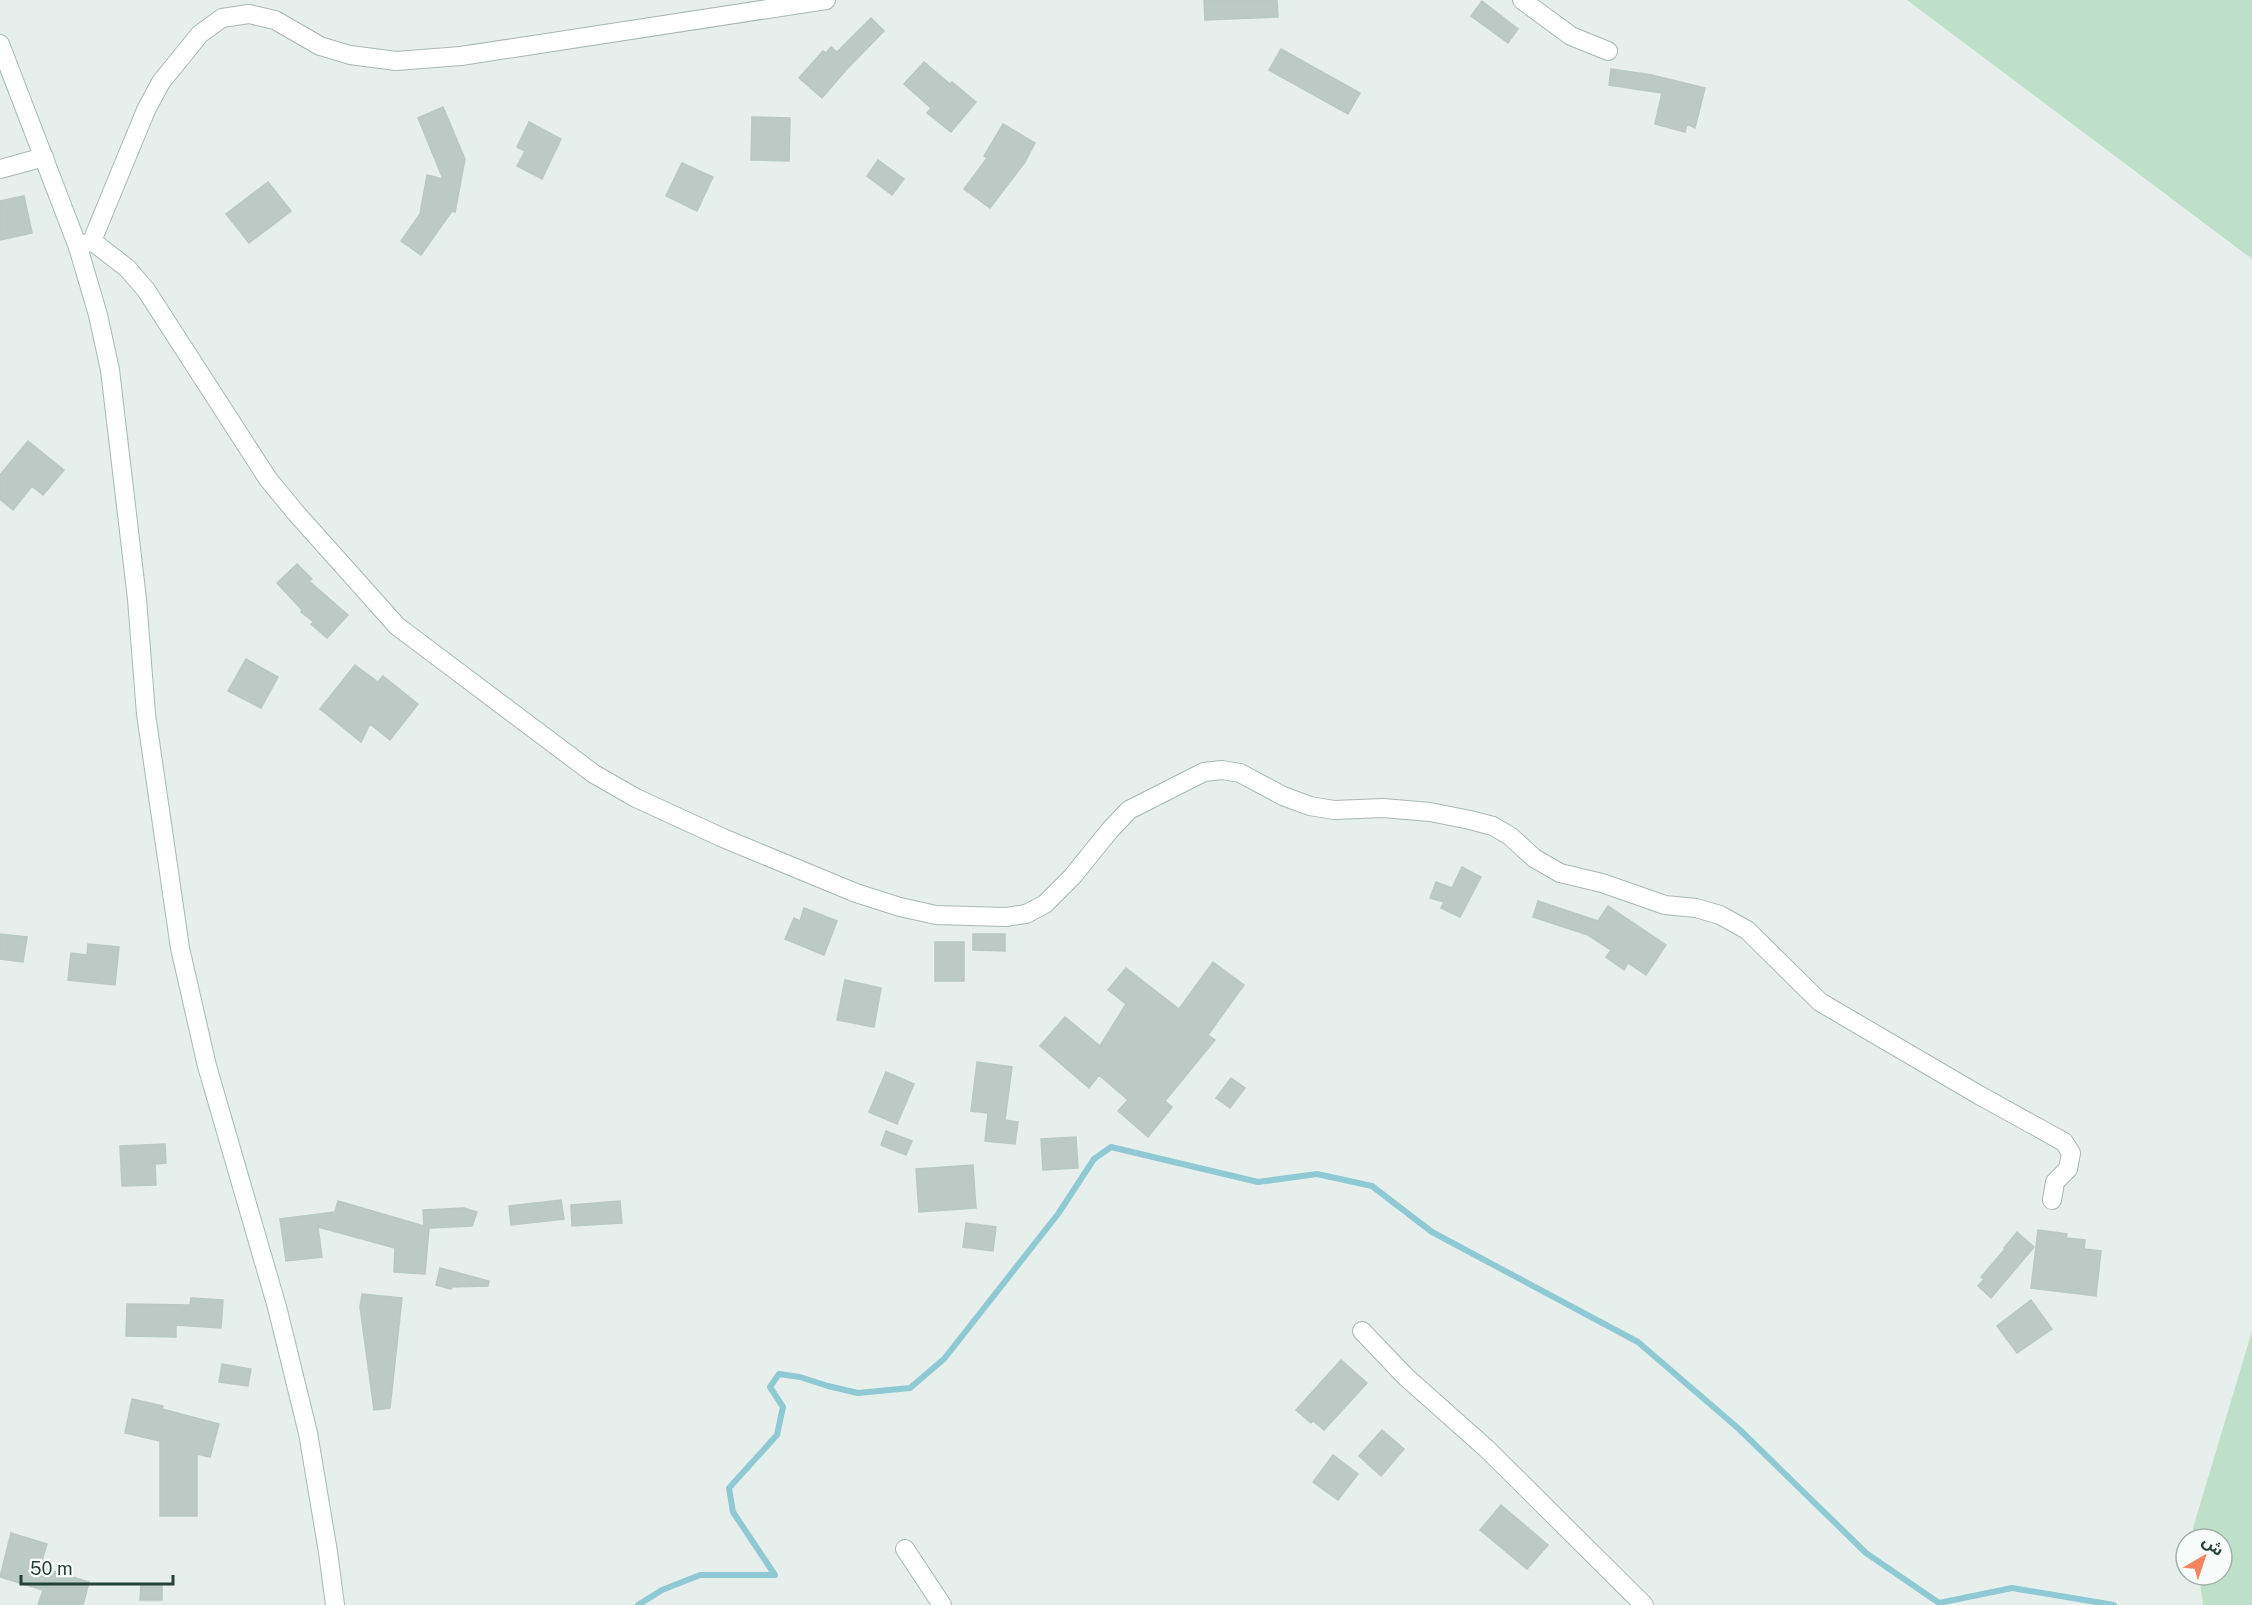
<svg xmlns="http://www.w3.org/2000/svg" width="2252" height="1605" font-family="'Public Sans','Noto Sans Arabic',sans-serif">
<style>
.green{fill:#bfe0c8}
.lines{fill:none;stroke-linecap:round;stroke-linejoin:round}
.stream{stroke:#8ec9d4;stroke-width:6}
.building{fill:#bbcac4;stroke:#b8c9c2;stroke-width:1.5}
.minor-casing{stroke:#a8b8b2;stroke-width:20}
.secondary-casing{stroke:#a4bbb3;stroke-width:20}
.minor{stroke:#fff;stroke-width:18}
.secondary{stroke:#fff;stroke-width:18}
</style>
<rect width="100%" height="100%" fill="#e6efeb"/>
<path class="green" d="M1907,0H2252V259Z
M2252,1331V1605H2203L2199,1575H2222V1539H2195L2193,1528Z"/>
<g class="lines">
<path class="stream" d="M638,1605L662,1590L700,1575H775L733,1512L729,1488L777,1435L783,1407L770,1387L779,1374L800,1377L828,1386L858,1393L910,1388L944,1359L1058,1214L1094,1159L1111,1147L1258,1182L1317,1174L1372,1186L1432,1232L1638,1342L1739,1429L1866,1553L1939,1603L2012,1588L2114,1605"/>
</g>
<path class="building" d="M1204,0H1277L1278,17L1205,20Z
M1482,1L1518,29L1508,43L1471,16Z
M871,18L884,31L846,70L822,98L799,78L823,51L826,53L831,47L837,52Z
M1281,49L1360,93L1348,114L1269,70Z
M924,62L950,84L952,82L976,102L951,132L927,113L931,108L904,84Z
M1611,69L1652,75L1705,88L1695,128L1687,124L1685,132L1655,124L1662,93L1609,85Z
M443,107L465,159L455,212L452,211L421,255L401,241L420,214L427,175L443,179L418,118Z
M752,117L790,118L789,161L751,160Z
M529,122L561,139L542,179L517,166L525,151L517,147Z
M1003,124L1035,143L1025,162L990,208L964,189L987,158L984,156Z
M878,160L904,179L892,195L867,176Z
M682,163L713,177L697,211L666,196Z
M268,182L291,211L249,243L226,214Z
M24,196L32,233L0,240V201Z
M28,441L64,470L43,495L32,486L13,510L0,499V475Z
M297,564L312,579L309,581L348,615L327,638L311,624L314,622L301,612L302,610L277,583Z
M246,659L278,677L261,708L228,691Z
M355,665L378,682L383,676L418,704L390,740L370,724L361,742L320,709Z
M1462,867L1481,877L1460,917L1441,908L1444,902L1430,898L1436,882L1452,888Z
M1538,901L1598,921L1608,906L1666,945L1646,975L1628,963L1624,970L1606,957L1611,950L1588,935L1533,917Z
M804,908L837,921L824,955L785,939L794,918L800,921Z
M0,934L27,937L23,962L0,959Z
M973,934H1005V951L973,950Z
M935,942H964V981H935Z
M88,944L119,947L115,985L68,980L71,953L87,955Z
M1213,962L1244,985L1208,1035L1215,1040L1165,1101L1172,1107L1148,1137L1118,1111L1128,1100L1099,1075L1089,1088L1040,1046L1065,1017L1100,1046L1126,1004L1108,990L1126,968L1179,1009Z
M845,980L881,988L874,1027L837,1020Z
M977,1062L1012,1067L1005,1120L1018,1122L1015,1144L985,1141L988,1113L971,1111Z
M886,1072L914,1084L897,1124L869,1112Z
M1231,1078L1245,1088L1230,1108L1216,1098Z
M886,1131L912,1141L906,1155L881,1145Z
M1076,1137L1078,1168L1043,1170L1041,1139Z
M165,1144L166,1163L155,1164L156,1185L122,1186L120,1146Z
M973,1165L976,1208L919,1212L916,1169Z
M561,1200L564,1219L511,1225L509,1206Z
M338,1201L424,1226L423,1210L464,1208L477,1212L472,1226L429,1228L425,1274L394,1272L395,1248L318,1227L322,1257L286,1261L280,1219L335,1212Z
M620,1201L622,1223L572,1226L571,1205Z
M966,1223L996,1227L993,1251L963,1247Z
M2038,1230L2067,1234L2066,1238L2085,1240L2084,1249L2101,1251L2096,1296L2031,1288Z
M2017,1232L2034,1247L1991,1298L1978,1286L1984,1279L1981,1277L2005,1249L2004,1248Z
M440,1268L489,1281L488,1286L452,1287L451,1289L436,1285Z
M362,1294L402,1298L390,1408L374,1410L360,1307Z
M191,1298L223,1300L221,1328L176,1325V1337L126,1336L127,1304L190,1305Z
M2031,1300L2052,1329L2017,1353L1997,1326Z
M1341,1360L1367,1383L1324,1430L1313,1421L1311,1423L1296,1410Z
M222,1364L251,1369L248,1386L219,1382Z
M132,1399L163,1406L162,1409L219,1424L210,1457L197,1454V1516H160V1441L125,1433Z
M1382,1430L1404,1449L1381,1476L1359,1456Z
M1333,1455L1358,1474L1338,1500L1313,1482Z
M1501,1505L1548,1545L1527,1569L1480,1530Z
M11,1533L47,1544L40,1567L89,1582L83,1605H38L43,1590L0,1577Z
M141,1585H162V1600H140Z"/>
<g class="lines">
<g class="minor-casing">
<path id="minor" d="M1522,0L1571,36L1608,51
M0,169L44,157
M92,241L146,110L161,82L200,34L222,18L249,14L275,20L320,46L350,55L396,61L461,56L826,0
M78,247L92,241L127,268L146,290L268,479L296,513L397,626L594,774L636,798L723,838L856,893L900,907L936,915L1006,917L1026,914L1045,904L1072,877L1110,830L1129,810L1204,772L1222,770L1240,773L1283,796L1310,806L1334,810L1383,808L1430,812L1470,820L1493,826L1510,836L1534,858L1560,873L1602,883L1665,905L1696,908L1720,915L1747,930L1820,1002L1979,1095L2064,1142L2071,1153L2068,1169L2055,1182L2052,1200
M1362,1331L1406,1377L1487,1449L1644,1605
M905,1549L942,1605"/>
</g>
<g class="secondary-casing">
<path id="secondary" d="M0,44L78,247L98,315L110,370L137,599L146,714L180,948L207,1066L277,1307L308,1433L328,1552L335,1605"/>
</g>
<use href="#minor" class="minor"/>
<use href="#secondary" class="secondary"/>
</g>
<g transform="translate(2204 1557) rotate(39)"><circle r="28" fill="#f7fbf9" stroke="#a3b1ad" stroke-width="1.5"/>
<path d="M0-4.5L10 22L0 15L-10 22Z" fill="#f4845f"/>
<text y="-9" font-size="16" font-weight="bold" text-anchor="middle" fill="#24423a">ش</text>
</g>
<path d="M21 1575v9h152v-9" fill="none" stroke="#24423a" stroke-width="3"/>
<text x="30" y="1575" font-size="18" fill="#24423a" stroke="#f7fbf9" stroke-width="4.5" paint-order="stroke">50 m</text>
</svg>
